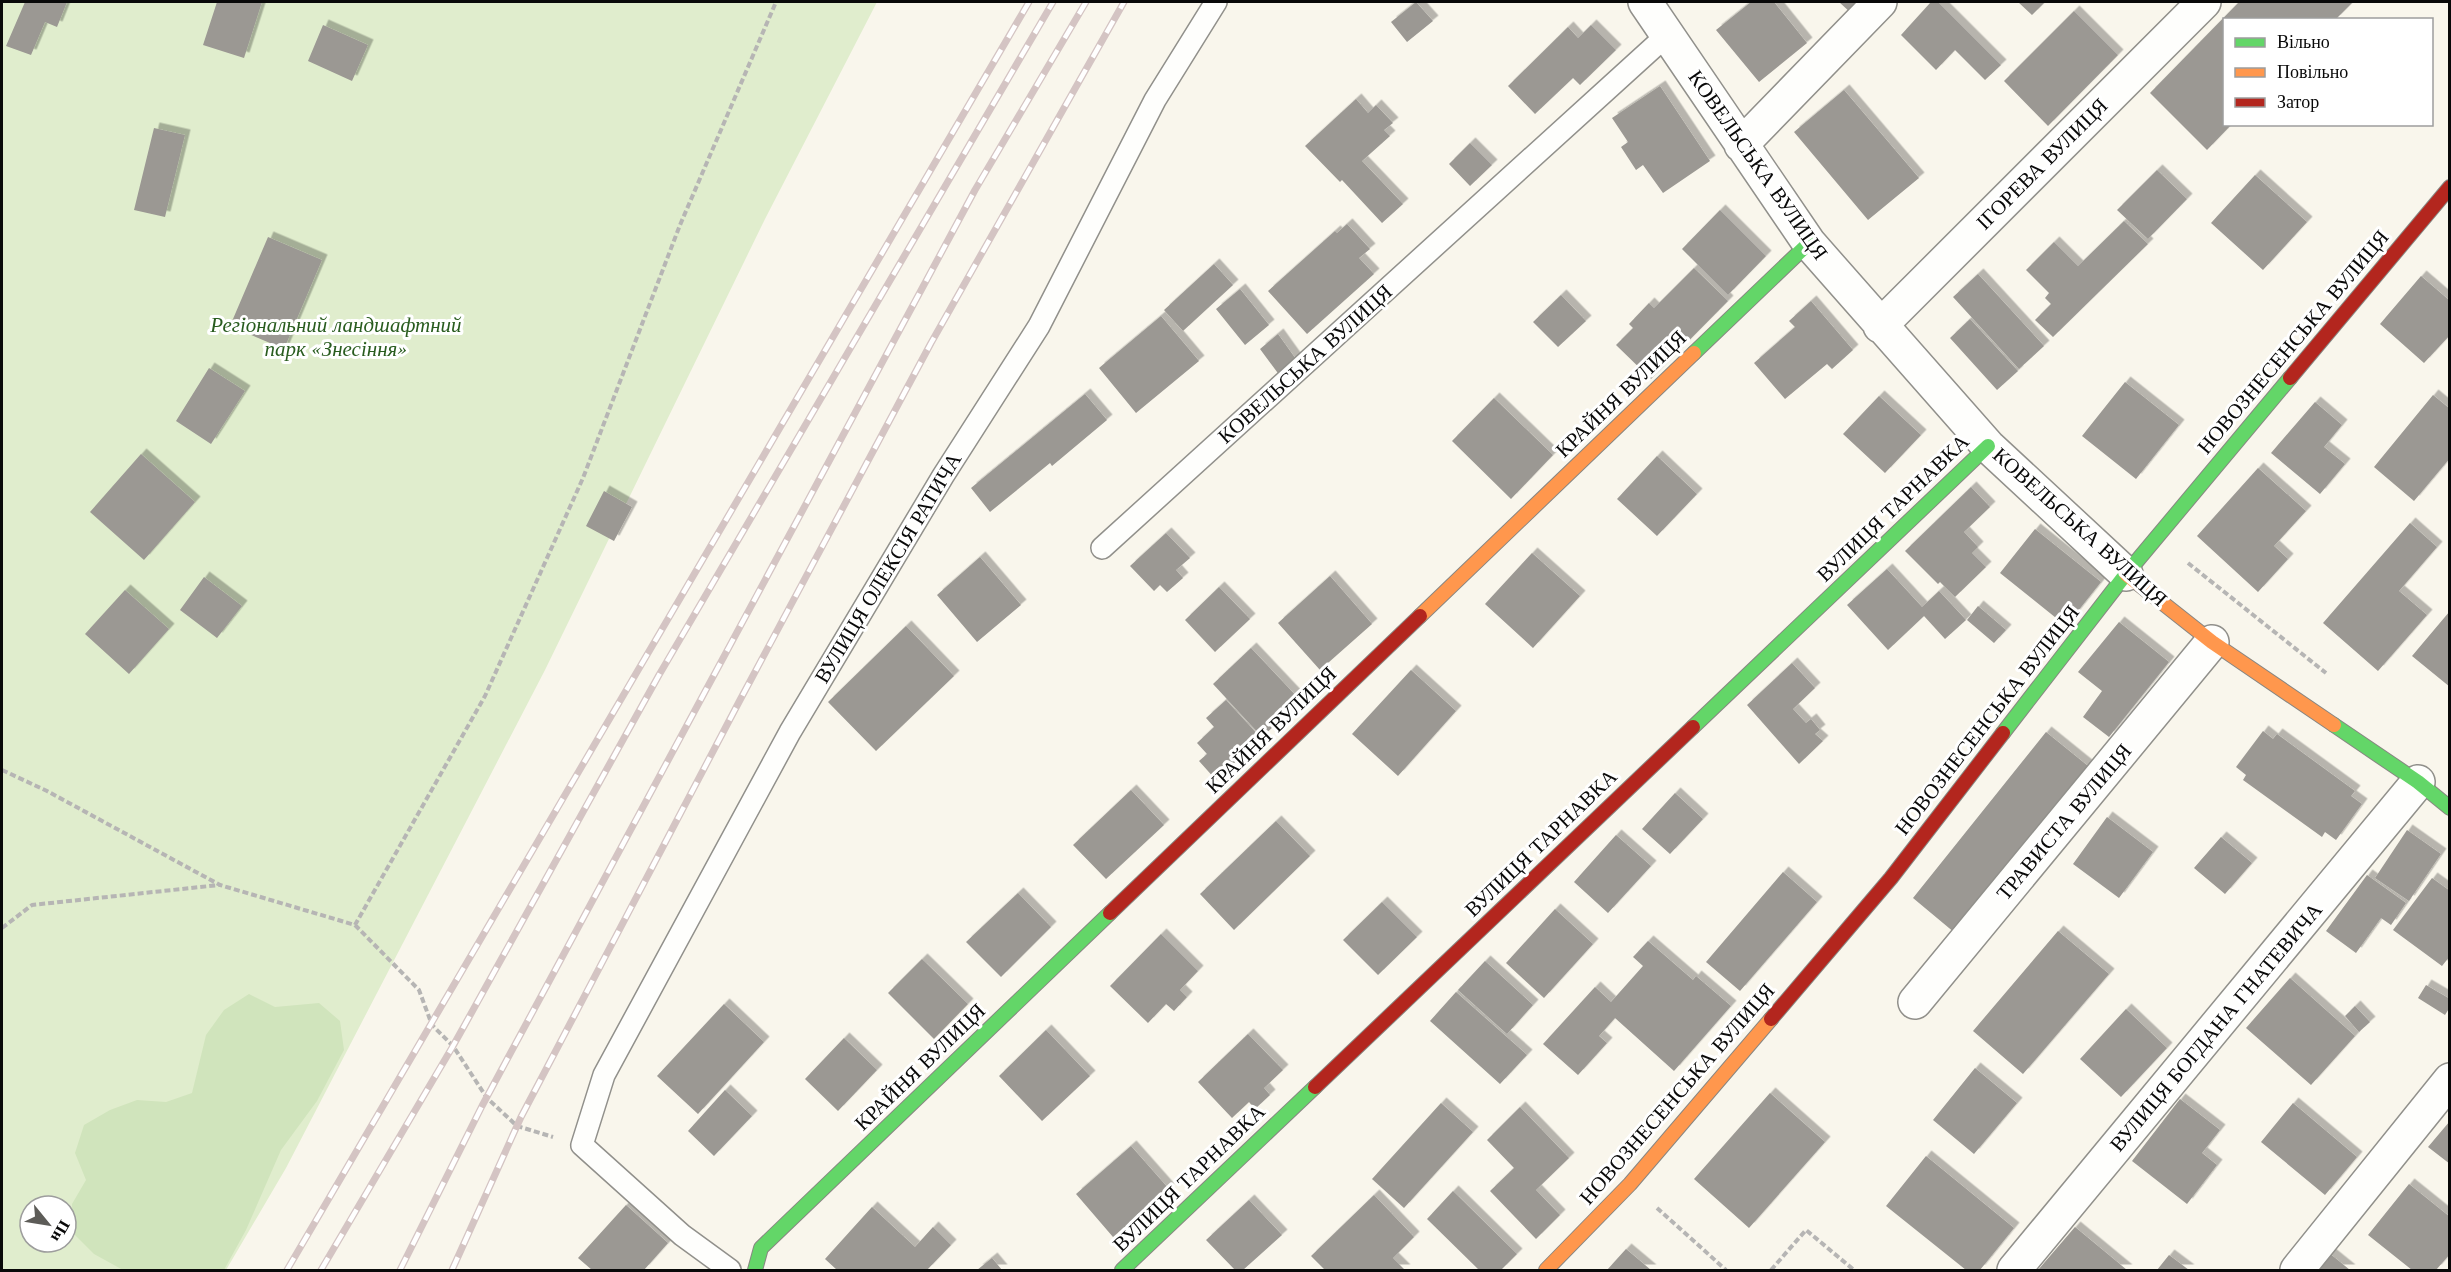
<svg xmlns="http://www.w3.org/2000/svg" width="2451" height="1272" font-family="'Libre Baskerville',serif">
<style>
.green{fill:#e0edcd;fill-rule:evenodd}
.forest{fill:#d0e4bc}
.building{fill:#9b9893;filter:url(#shadow)}
.lines{fill:none;stroke-linecap:round;stroke-linejoin:round}
.lane-casing{stroke:#91908b;stroke-width:24}
.street-casing{stroke:#91908b;stroke-width:36}
.fast-casing{stroke:#888682;stroke-width:16}
.slow-casing{stroke:#888682;stroke-width:16}
.jam-casing{stroke:#888682;stroke-width:16}
.path{stroke:#b6b5b4;stroke-width:4;stroke-dasharray:6 3;stroke-linecap:butt}
.lane{stroke:#fefefc;stroke-width:21}
.street{stroke:#fefefc;stroke-width:33}
.fast{stroke:#63d668;stroke-width:14}
.slow{stroke:#ff974d;stroke-width:14}
.jam{stroke:#b3261e;stroke-width:14}
.rail-casing{stroke:#d4c4c3;stroke-width:7}
.rail{stroke:#fff;stroke-width:4.5;stroke-dasharray:14;stroke-linecap:butt}
.labels{text-anchor:middle;stroke-width:6;stroke-linejoin:round;paint-order:stroke}
.street-label{font-size:21px;fill:#090909;stroke:#fff}
.park-label{font-size:21px;font-style:italic;fill:#295c1f;stroke:#fff}
</style>
<defs>
<filter id="shadow"><feDropShadow dx="5.5" dy="-5.5" stdDeviation="0" flood-color="#0004"/></filter>
</defs>
<rect width="100%" height="100%" fill="#f9f6ec"/>
<path class="green" d="M2,2H877L765,219L545,670L286,1168L226,1270H2ZM30,1206H66V1242H30Z"/>
<path class="forest" d="M249,994L275,1007L319,1003L340,1021L344,1050L317,1101L281,1150L246,1230L224,1270H123L94,1254L73,1233L72,1204L86,1180L75,1153L84,1125L110,1110L137,1100L166,1102L192,1093L206,1035L224,1010Z"/>
<path class="building" d="M25,2H67L57,27L45,22L31,55L6,46Z
M217,2H262L244,58L203,45Z
M1416,2L1433,21L1407,42L1391,22Z
M1751,2H1774L1807,43L1759,82L1716,30Z
M1839,2H1863L1851,13Z
M1931,2H1938L2001,65L1985,80L1955,50L1936,70L1901,35Z
M2018,2H2045L2032,15Z
M2239,2H2353L2335,20H2224V124H2232L2207,150L2150,93Z
M2074,11L2118,55L2048,126L2004,81Z
M323,25L368,45L352,81L308,61Z
M1591,25L1616,50L1580,85L1573,78L1535,114L1508,86L1568,27L1578,38Z
M1660,86L1710,161L1663,193L1643,165L1636,170L1621,147L1628,142L1612,118Z
M1844,90L1919,178L1868,220L1794,132Z
M1356,99L1368,113L1376,105L1393,123L1384,130L1390,136L1362,161L1403,204L1382,223L1342,180L1340,182L1305,146Z
M154,128L185,135L165,217L134,210Z
M1470,143L1492,165L1470,186L1449,164Z
M2157,170L2187,199L2148,239L2117,210Z
M2255,175L2307,222L2263,270L2211,223Z
M1720,210L1766,256L1728,295L1682,249Z
M2124,221L2148,244L2053,337L2035,320L2051,304L2045,298L2049,293L2026,270L2054,242L2078,266Z
M1347,224L1370,249L1359,258L1374,274L1307,334L1268,291L1335,231L1337,233Z
M268,237L322,260L284,349L230,326Z
M1214,264L1233,285L1183,331L1164,310Z
M1694,268L1728,301L1651,379L1616,345L1633,328L1629,324L1649,303L1654,308Z
M1978,274L2044,346L2019,369L1953,297Z
M2421,276L2450,301V335L2424,363L2380,324Z
M1240,289L1269,325L1245,345L1216,309Z
M1561,295L1586,321L1558,347L1533,322Z
M1811,301L1853,350L1832,369L1827,364L1785,399L1754,363L1795,327L1789,321Z
M1161,316L1199,361L1136,413L1099,368Z
M1970,319L2018,371L1997,390L1950,338Z
M1278,334L1298,362L1280,376L1260,349Z
M209,368L245,391L211,444L176,421Z
M2125,382L2179,425L2136,479L2082,436Z
M1085,394L1107,420L1052,466L1050,463L990,512L971,488Z
M2433,395L2450,409V458L2414,501L2374,467Z
M1879,396L1921,435L1885,473L1843,434Z
M1494,398L1553,455L1511,499L1452,441Z
M2315,402L2342,425L2324,447L2345,464L2320,494L2271,453Z
M141,454L195,502L144,560L90,512Z
M1657,456L1697,494L1657,536L1617,499Z
M2258,468L2306,511L2274,546L2288,559L2258,592L2197,536Z
M1971,487L1990,507L1964,532L1978,547L1972,553L1986,567L1955,597L1940,582L1938,584L1905,551Z
M604,491L632,507L614,541L586,526Z
M2410,523L2437,547L2399,591L2427,615L2378,671L2323,623Z
M2035,529L2101,582L2066,626L2000,573Z
M1166,533L1190,558L1176,570L1183,578L1167,592L1160,585L1154,591L1130,566Z
M1532,553L1580,596L1533,648L1485,604Z
M980,557L1021,605L977,642L937,595Z
M1887,569L1922,607L1939,591L1966,620L1945,639L1924,616L1888,650L1847,605Z
M1330,576L1372,624L1320,670L1278,623Z
M204,577L242,606L217,638L180,610Z
M1219,587L1250,619L1215,652L1185,620Z
M125,590L169,629L129,674L85,634Z
M1978,606L2006,630L1994,643L1967,620Z
M2450,611V687L2412,656Z
M2119,622L2169,662L2109,737L2083,717L2102,691L2078,672Z
M906,626L954,676L876,751L828,702Z
M1251,648L1301,701L1262,737L1213,684Z
M1792,663L1815,688L1793,709L1806,723L1811,719L1820,730L1815,734L1823,741L1799,764L1747,705Z
M1411,670L1456,711L1398,776L1352,734Z
M1226,700L1261,738L1216,780L1199,761L1207,754L1197,743L1214,727L1206,718Z
M2263,731L2273,739L2277,734L2355,791L2351,796L2362,804L2336,840L2325,832L2322,837L2243,780L2246,775L2236,767Z
M2046,732L2088,766L1955,933L1913,898Z
M1131,790L1164,825L1106,879L1073,845Z
M1675,793L1703,819L1670,854L1642,829Z
M2107,817L2153,852L2119,898L2073,864Z
M1276,821L1310,856L1234,930L1200,894Z
M2407,830L2441,854L2409,901L2375,878Z
M1616,835L1651,866L1608,913L1574,882Z
M2221,837L2252,863L2225,894L2194,868Z
M1783,872L1817,902L1740,991L1706,962Z
M2367,875L2406,903L2391,925L2381,918L2356,953L2326,931Z
M2432,878L2450,891V956L2442,966L2393,930Z
M1018,893L1051,927L1001,977L966,942Z
M1382,902L1417,937L1378,975L1343,940Z
M1555,909L1593,944L1544,998L1506,963Z
M2058,931L2109,974L2023,1074L1973,1031Z
M1161,934L1198,971L1180,990L1187,997L1174,1011L1166,1004L1148,1023L1110,986Z
M1648,941L1693,980L1696,976L1731,1006L1674,1071L1615,1018L1599,1036L1607,1043L1578,1075L1543,1044L1595,987L1611,1002L1643,966L1633,957Z
M922,959L968,1004L934,1039L888,993Z
M1485,961L1533,1005L1507,1034L1458,990Z
M2290,978L2355,1036L2311,1085L2246,1028Z
M2426,985L2450,999V1007L2445,1015L2418,998Z
M1456,992L1527,1055L1500,1084L1430,1021Z
M724,1004L764,1042L698,1114L657,1076Z
M2355,1006L2370,1022L2359,1032L2345,1016Z
M2126,1009L2167,1048L2121,1097L2080,1059Z
M1046,1030L1090,1076L1042,1121L999,1076Z
M1248,1034L1283,1070L1264,1088L1270,1095L1255,1109L1249,1102L1232,1118L1198,1082Z
M844,1038L877,1070L838,1111L805,1079Z
M1975,1068L2017,1103L1974,1154L1933,1120Z
M725,1090L752,1116L714,1156L688,1131Z
M1770,1093L1825,1142L1749,1228L1694,1179Z
M2180,1099L2220,1130L2202,1153L2217,1165L2187,1204L2132,1161Z
M1441,1103L1473,1132L1404,1208L1372,1179Z
M2293,1103L2357,1157L2325,1195L2261,1142Z
M1520,1107L1569,1158L1536,1190L1560,1215L1536,1239L1490,1191L1514,1168L1487,1140Z
M2450,1121V1164L2428,1147Z
M1131,1146L1169,1189L1113,1237L1076,1194Z
M1926,1156L2014,1228L1980,1270H1966L1886,1206Z
M2409,1184L2450,1217V1254L2436,1270H2412L2368,1235Z
M1453,1191L1517,1254L1501,1270H1479L1427,1219Z
M1374,1195L1414,1237L1393,1258L1405,1270H1325L1311,1256Z
M1249,1200L1282,1235L1243,1270H1235L1206,1240Z
M626,1205L668,1243L644,1270H592L578,1258Z
M872,1207L915,1247L933,1227L951,1245L927,1270H837L825,1259Z
M2075,1227L2127,1270H2038Z
M1626,1249L1651,1270H1607Z
M2329,1253L2350,1270H2315Z
M2169,1255L2189,1270H2157Z
M992,1258L1002,1270H977Z"/>
<g class="lines">
<g class="lane-casing">
<path id="lane" d="M1102,548L1667,35
M730,1270L682,1235L582,1145L604,1075L790,732L943,476L1039,326L1155,100L1216,2"/>
</g>
<g class="street-casing">
<path id="street" d="M1645,2L1809,243L1988,446L2126,574
M1741,145L1880,2
M1880,326L2204,2
M1915,1002L2212,642
M2014,1270L2418,782
M2297,1270L2450,1080"/>
</g>
<g class="fast-casing">
<path id="fast" d="M1694,353L1809,243
M2334,725L2418,782L2450,808
M1693,727L1988,446
M2003,733L2126,574L2290,378
M755,1270L761,1248L1110,913
M1122,1270L1315,1087"/>
</g>
<g class="slow-casing">
<path id="slow" d="M2126,574L2212,642L2334,725
M1420,616L1694,353
M1546,1270L1630,1184L1771,1019"/>
</g>
<g class="jam-casing">
<path id="jam" d="M2290,378L2450,187
M1110,913L1420,616
M1771,1019L1891,878L2003,733
M1315,1087L1693,727"/>
</g>
<path class="path" d="M2188,563L2326,673
M2,770L47,791L220,885L355,925L485,696L583,478L680,225L776,2
M355,925L419,990L432,1025L453,1046L487,1098L517,1126L553,1137
M2,928L32,905L219,885
M1657,1208L1726,1270
M1771,1270L1806,1230L1854,1270"/>
<use href="#lane" class="lane"/>
<use href="#street" class="street"/>
<use href="#fast" class="fast"/>
<use href="#slow" class="slow"/>
<use href="#jam" class="jam"/>
<g class="rail-casing">
<path id="rail" d="M287,1270L1029,2
M321,1270L453,1046L659,675L1053,2
M400,1270L482,1106L975,190L1086,2
M452,1270L521,1117L740,700L931,343L1124,2"/>
</g>
<use href="#rail" class="rail"/>
</g>
<g class="labels">
<g class="street-label">
<text transform="translate(2042 164) rotate(-45)" y="7">ІГОРЕВА ВУЛИЦЯ</text>
<text transform="translate(1758 165) rotate(55)" y="7">КОВЕЛЬСЬКА ВУЛИЦЯ</text>
<text transform="translate(2293 342) rotate(-50)" y="7">НОВОЗНЕСЕНСЬКА ВУЛИЦЯ</text>
<text transform="translate(1305 364) rotate(-42)" y="7">КОВЕЛЬСЬКА ВУЛИЦЯ</text>
<text transform="translate(1621 394) rotate(-44)" y="7">КРАЙНЯ ВУЛИЦЯ</text>
<text transform="translate(1893 508) rotate(-44)" y="7">ВУЛИЦЯ ТАРНАВКА</text>
<text transform="translate(2080 527) rotate(42)" y="7">КОВЕЛЬСЬКА ВУЛИЦЯ</text>
<text transform="translate(888 568) rotate(-59)" y="7">ВУЛИЦЯ ОЛЕКСІЯ РАТИЧА</text>
<text transform="translate(1987 720) rotate(-52)" y="7">НОВОЗНЕСЕНСЬКА ВУЛИЦЯ</text>
<text transform="translate(1271 730) rotate(-44)" y="7">КРАЙНЯ ВУЛИЦЯ</text>
<text transform="translate(2064 822) rotate(-50)" y="7">ТРАВИСТА ВУЛИЦЯ</text>
<text transform="translate(1541 843) rotate(-44)" y="7">ВУЛИЦЯ ТАРНАВКА</text>
<text transform="translate(2216 1027) rotate(-50)" y="7">ВУЛИЦЯ БОГДАНА ГНАТЕВИЧА</text>
<text transform="translate(920 1067) rotate(-44)" y="7">КРАЙНЯ ВУЛИЦЯ</text>
<text transform="translate(1677 1094) rotate(-49)" y="7">НОВОЗНЕСЕНСЬКА ВУЛИЦЯ</text>
<text transform="translate(1189 1178) rotate(-44)" y="7">ВУЛИЦЯ ТАРНАВКА</text>
</g>
<g class="park-label">
<text x="336" y="332">Регіональний ландшафтний<tspan x="336" dy="24">парк «Знесіння»</tspan></text>
</g>
</g>
<rect width="2451" height="1272" fill="none" stroke="#090909" stroke-width="6"/>
<rect x="2223" y="18" width="210" height="108" fill="#ffffff" stroke="#9d9d9d" stroke-width="1.5"/>
<rect x="2235" y="38" width="30" height="9" fill="#63d668" stroke="#9d9d9d" stroke-width="1.5"/>
<text x="2277" y="48" font-size="18" fill="#090909">Вільно</text>
<rect x="2235" y="68" width="30" height="9" fill="#ff974d" stroke="#9d9d9d" stroke-width="1.5"/>
<text x="2277" y="78" font-size="18" fill="#090909">Повільно</text>
<rect x="2235" y="98" width="30" height="9" fill="#b3261e" stroke="#9d9d9d" stroke-width="1.5"/>
<text x="2277" y="108" font-size="18" fill="#090909">Затор</text>
<g transform="translate(48 1224) rotate(120)"><circle r="28" fill="#ffffff" stroke="#9d9d9d" stroke-width="1.5"/>
<path d="M0-4.5L10 22L0 15L-10 22Z" fill="#5d5c58"/>
<text y="-9" font-size="16" font-weight="bold" text-anchor="middle" fill="#090909">Пн</text>
</g>
</svg>
